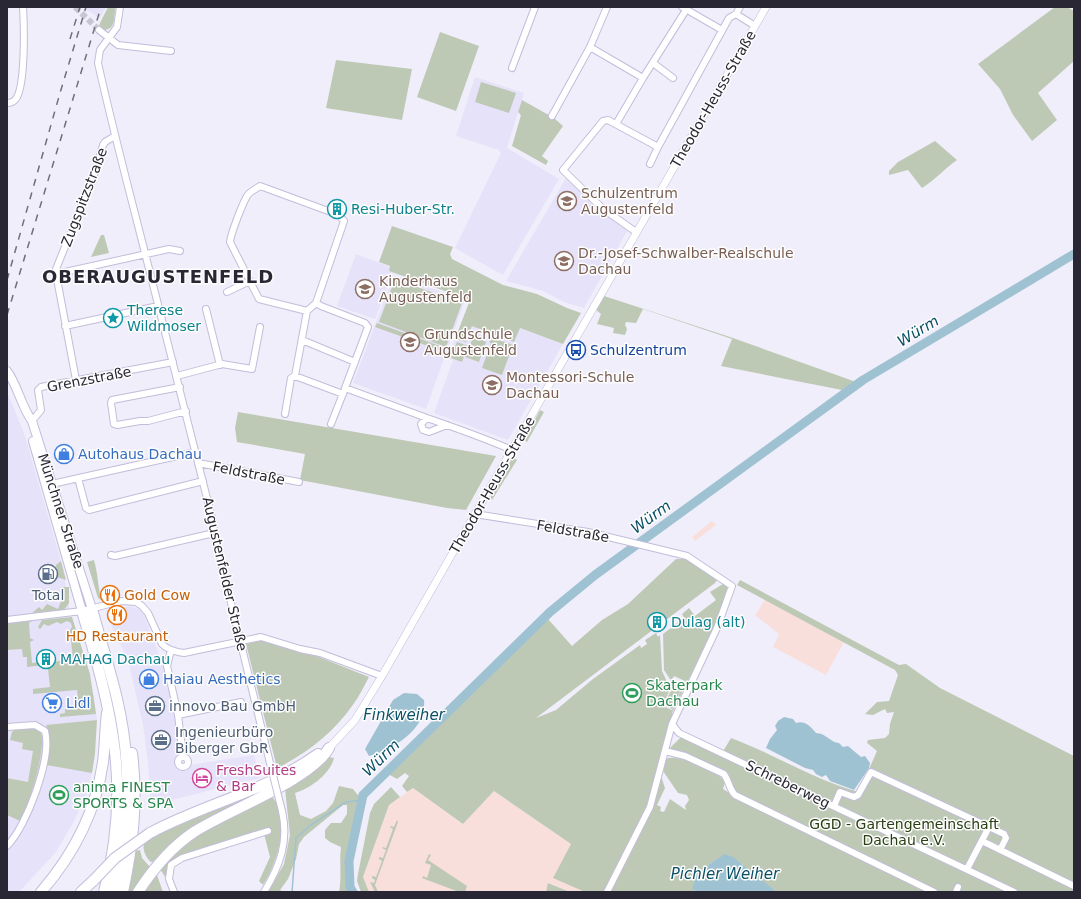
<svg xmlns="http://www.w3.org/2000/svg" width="1081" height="899" font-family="'DejaVu Sans',sans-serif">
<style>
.built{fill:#e6e2f9}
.industrial{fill:#f9dfdc}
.green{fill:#bec9b5}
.water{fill:#9fc2d2}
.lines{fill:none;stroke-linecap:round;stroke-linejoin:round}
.stream{stroke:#9fc2d2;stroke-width:1.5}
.river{stroke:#9fc2d2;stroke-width:9}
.minor-tunnel{stroke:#c8c6d2;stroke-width:6;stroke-dasharray:6 3;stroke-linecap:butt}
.minor-casing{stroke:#c2bddb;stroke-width:8}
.tertiary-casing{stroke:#c2bddb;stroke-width:8}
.secondary-casing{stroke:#c2bddb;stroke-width:10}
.trunk-casing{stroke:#c2bddb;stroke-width:12}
.minor{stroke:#fff;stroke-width:6}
.tertiary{stroke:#fff;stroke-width:7}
.secondary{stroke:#fff;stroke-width:8}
.trunk{stroke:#fff;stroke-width:10}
.rail{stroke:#706e7a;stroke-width:1.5;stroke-dasharray:7 7;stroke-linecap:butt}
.minor-bridge-casing{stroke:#c2bddb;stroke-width:8;stroke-linecap:butt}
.trunk-bridge-casing{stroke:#c2bddb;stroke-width:12;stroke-linecap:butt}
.minor-bridge{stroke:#fff;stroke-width:6}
.trunk-bridge{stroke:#fff;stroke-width:10}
.labels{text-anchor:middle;stroke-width:3;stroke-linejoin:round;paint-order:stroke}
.street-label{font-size:14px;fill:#292733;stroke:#fdfdfd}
.education-label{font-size:14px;fill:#785e54;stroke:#fdfdfd;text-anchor:start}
.culture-label{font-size:14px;fill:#0d838f;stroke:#fdfdfd;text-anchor:start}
.transit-label{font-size:14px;fill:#164399;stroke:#fdfdfd;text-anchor:start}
.shop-label{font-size:14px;fill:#366cbe;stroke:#fdfdfd;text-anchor:start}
.service-label{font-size:14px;fill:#4e5e75;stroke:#fdfdfd;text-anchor:start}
.food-label{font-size:14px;fill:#c56008;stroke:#fdfdfd;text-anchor:start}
.leisure-label{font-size:14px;fill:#27864d;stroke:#fdfdfd;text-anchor:start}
.hotel-label{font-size:14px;fill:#b23c85;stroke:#fdfdfd;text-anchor:start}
.park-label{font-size:14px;fill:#293e12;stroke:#fdfdfd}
.water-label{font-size:15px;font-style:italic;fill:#0a5067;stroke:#fdfdfd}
.district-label{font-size:18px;font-weight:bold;letter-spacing:1px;fill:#292733;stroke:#fdfdfd}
</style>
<rect width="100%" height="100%" fill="#f0eefa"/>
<path class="built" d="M82,7H106L100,18Z
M475,77L524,93L507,148L559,179L503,275L455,248L501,153L499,150L456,136Z
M566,178L590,202L627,231L584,308L564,302L543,291L506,281Z
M356,254L390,267L389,271L393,273L375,319L337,306Z
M394,275L465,300L426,409L353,383Z
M472,326L514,342L519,328L563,344L508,440L434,413L453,360L448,358L455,339L466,342Z
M7,391L25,436L63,568L69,607L94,696L97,720L43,726L46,765L92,773L86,795L73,823L56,852L19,892H7Z
M130,606L140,610L144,615L172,688L179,725L183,766L254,755L260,778L151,805L148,763L143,725L128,660L113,630L107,611Z"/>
<path class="industrial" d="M712,521L716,525L695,541L692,537Z
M765,600L844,642L826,675L773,647L779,634L755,615Z
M413,788L463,824L494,791L572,845L585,892H570L549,883L546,892H369L363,877L389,805Z"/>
<path class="green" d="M108,7H116C113,16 117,28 105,30L99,25Z
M1055,7H1067L1074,11V61L1038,93L1057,120L1032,141L1013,115L1000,89L978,64Z
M440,32L479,46L456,111L417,97Z
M336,60L412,69L402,120L326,108Z
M481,82L516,93L509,113L475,102Z
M522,100L554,118L563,126L542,156L548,161L546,165L512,146L521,115L518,112Z
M935,141L957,160C944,169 935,180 922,188L908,170L889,175V171L898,162Z
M392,226L453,247L450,254L452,259L503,285L537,294L567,308L581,313L563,344L520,328L514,342L472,326L466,342L455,339L470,300L389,271L390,266L379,262Z
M101,235H104L109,253L91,257Z
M395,279L462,303L446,347L379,322Z
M604,296L730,337L859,383L847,391L721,366L732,339L643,309L636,323L626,322L625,325L627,329L625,335L613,333L614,328L597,324L601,314L596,310Z
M377,323L440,346L439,350L375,327Z
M474,335L486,342L479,362L465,357Z
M491,337L513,345L502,375L482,368L491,343L489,342Z
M457,342L468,346L462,362L451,358Z
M540,410L544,412L527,442L524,440Z
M238,412L496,456L466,510L447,508L300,480L305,454L237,442L235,428Z
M513,457L517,460L492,500L490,498Z
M676,559H687L717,580L715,583L536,718L556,710L593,679L640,645L641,648L647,644L645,640L656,633L658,637L660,635L662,671L667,682L670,683L661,703L670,684L672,685L663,705H660L672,710L685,681L674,676L672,680L670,679L664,670L663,634L684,618L682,614L689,608L695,616L716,600L710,592L723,584L729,589L710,636L672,713L675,715L647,807L604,892H585L553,878L571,844L494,791L463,824L413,788L407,792L402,786L409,776L405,773L397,779L388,774L548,619L572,646L602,620L628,604Z
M94,560C98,574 98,586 101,600L98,598L87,562Z
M61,561L66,580L57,577L56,565Z
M740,580L899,665L906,664L940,688L1074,756V892H777L752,874L742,864L723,856L709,864L705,873L696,878L697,890L700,892H609L661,776L665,788L657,805L661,807L660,811L664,812L670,799L686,810L685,806L689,800L687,795L678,793L663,771L666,759C677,753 719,771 725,782L723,789L736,797L728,774L670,748L682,736L722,753L731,738C774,754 814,780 859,792L877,751L867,743L868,740L885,738L889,734L890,724L894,712L887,713L885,709L873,715L865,714L877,702L889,701L898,675L895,670L737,585Z
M62,587H69V603L64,610L32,613L39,607L42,610L47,604L58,609L62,599Z
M72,617L90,674L96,714L60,717V714L65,713V709L79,708L77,690L33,694V689L50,687L48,669H45L44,665L27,667V657H23L22,649L7,650V623L32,621L29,623L30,638L34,640L30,642L32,663L73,660L70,630L72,627L71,623L67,621L61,624L57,622L48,626L44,624L40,629L38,627L42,620Z
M263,640L300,652L314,655L369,677C364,686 359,697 352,706C334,732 305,755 277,768L246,644Z
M673,686L681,689L672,709L664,705Z
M97,720L95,754L92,773L46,765L50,739L46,725Z
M33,728L40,731C49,745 26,815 17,829C14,834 10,838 7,842L20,821L7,815V778L28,782L33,751L22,749L23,743L10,740L12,732L15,729Z
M328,757L334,758C330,774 311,788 295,793L300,815L311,819L326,811L333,803L339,786L353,789L362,800C357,825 341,868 353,892H339C342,877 339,862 341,847L330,842L325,838V830L331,823H341L347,814V805H343L304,837L299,844L296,859L288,879L280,890L284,892H268L284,864L290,835L285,789Z
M391,787L400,797L389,805L363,877L369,892H361L357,881L358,874L370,813L374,804Z
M271,796C293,816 277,864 263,885L259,881L270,857L263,830L171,863L165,877L159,867L182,846L220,820Z
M235,800L236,802L230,807L156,861L151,862C146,858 141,848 145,842C152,833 220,807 235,800Z
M397,820L398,822L375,885L378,892H375L370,882L374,883L375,880L372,878V876L376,877L382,861L379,859V857L383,858L386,850L382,848L383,847L386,848L393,829L390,827L391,826L394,827Z
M140,850L142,858L150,867L133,892H125L134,851Z
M429,854L431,855L428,860L467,886L465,892H459L422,878L423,876L427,878L431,865L425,863Z
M153,874L157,875L163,892H141Z
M548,883L570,892H546Z"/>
<path class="water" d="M404,693L417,694L424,700C427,729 394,749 369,756L365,749L393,700Z
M784,717L793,719L796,723C805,720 811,727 816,733C826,733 831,743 839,743L843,747L848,746L861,757L865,756L870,763L869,768L854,790L830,781L826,775L822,777L816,774L813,770L805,768L766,748L770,739L777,730L775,726L778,721Z
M725,854L733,857L777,892H700L692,889L697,873H705L709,864Z"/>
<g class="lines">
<path class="stream" d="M292,892L296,838L311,825L346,802L362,800"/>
<path class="river" d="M353,892L350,887L349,861L363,795L550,612L595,575L863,380L1074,254"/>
<path class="minor-tunnel" d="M75,7L99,30"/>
<g class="minor-casing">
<path id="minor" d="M120,7L117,27L100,50L98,63C112,126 129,190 145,253C168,343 190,432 213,522L214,533L269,759
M682,7L722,30
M736,14L740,7
M99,30L118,45L171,51
M590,47L643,78
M653,63L673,78
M512,68L535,7
M7,103C10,103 13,102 15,100C26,89 24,23 23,7
M552,116L590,47L607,7
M616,124L643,78L686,10
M650,164L658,147
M260,186L339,215L344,221L316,303L307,311L259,299L230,242C231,233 242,205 247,196C249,192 256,189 260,186Z
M636,232L602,208L563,170L603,121L608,120L658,147L729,18L736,14L755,26
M56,274L169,249L180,251
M227,292L250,281
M316,303L321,306L365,323L368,327L345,388L427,418
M206,309L220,365
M65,326L158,306
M302,340L355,362
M177,376L222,364L252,369L260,327
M295,376L343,394
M76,380L57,279L56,269L96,170L103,145L105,142L115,136
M180,387L112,400L111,403L114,424L117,425L140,421H148L186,411
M285,414L291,378L295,376L307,311
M32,421L41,410L38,390L41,387L173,362
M331,424L344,391
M447,425L429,432L423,430L421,424L427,418C456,428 484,438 512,450
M198,463L299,482
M78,478L86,508L89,510L203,481
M52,484L195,452
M475,514L588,532L687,556L732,586L717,628L672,724L650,807L607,892
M111,555L115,556L214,533
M7,620L82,611L121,601L136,602L142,606L148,613L162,644C168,650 175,652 184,653L261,637L300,649L320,653L382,676
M171,650L167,666L178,715L183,757
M178,715L241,702
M672,724L679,733L1014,892
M7,727L35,725L45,731C52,758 27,826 7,846
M665,751L685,756L724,774C729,781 729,789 735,795L934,892
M178 762a5 5 0 1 1 10 0a5 5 0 1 1-10 0Z
M834,806L840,792L854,797L858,795L871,772L1004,834L1006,838L1000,850
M982,841L1074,886
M967,869L989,827
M174,892L169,879L171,865L182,858L268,831
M264,892C280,866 289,841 282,811
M956,892L958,887"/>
</g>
<g class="tertiary-casing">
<path id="tertiary" d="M329,748L355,720L382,676L766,7"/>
</g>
<g class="secondary-casing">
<path id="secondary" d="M7,371C18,386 21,406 32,421L92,609
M33,441L82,611"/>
</g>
<g class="trunk-casing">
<path id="trunk" d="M92,609C100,639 110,669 117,699C132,763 130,829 114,892
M82,611C112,712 132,787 104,892
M150,833C206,803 265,792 318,754
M41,892C74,854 96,812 103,762C105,746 105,729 107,713
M81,892L94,880
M123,892C133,845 138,801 132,753
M138,892C153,869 170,848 194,832C228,810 311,780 329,748"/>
</g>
<use href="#minor" class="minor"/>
<use href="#tertiary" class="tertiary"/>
<use href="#secondary" class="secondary"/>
<use href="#trunk" class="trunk"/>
<path class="rail" d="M70,39L80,7
M7,280L60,93L86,7
M7,315L101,7"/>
<g class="minor-bridge-casing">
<path id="minor-bridge" d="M269,759L282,811"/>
</g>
<g class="trunk-bridge-casing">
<path id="trunk-bridge" d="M94,880L115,858L150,833"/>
</g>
<use href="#minor-bridge" class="minor-bridge"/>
<use href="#trunk-bridge" class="trunk-bridge"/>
</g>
<defs>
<g id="school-ring" transform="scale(1)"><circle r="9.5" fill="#fdfdfd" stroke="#8d6e63" stroke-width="1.5"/><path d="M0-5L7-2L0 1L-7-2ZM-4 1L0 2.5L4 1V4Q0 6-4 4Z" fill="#8d6e63"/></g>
<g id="building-ring" transform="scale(1)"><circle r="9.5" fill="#fdfdfd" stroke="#0f9aa8" stroke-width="1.5"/><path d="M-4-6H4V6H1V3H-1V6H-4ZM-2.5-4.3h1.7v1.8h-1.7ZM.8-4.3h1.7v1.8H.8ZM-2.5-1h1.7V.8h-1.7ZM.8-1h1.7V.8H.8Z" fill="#0f9aa8"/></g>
<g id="sight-ring" transform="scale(1)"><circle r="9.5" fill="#fdfdfd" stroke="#0f9aa8" stroke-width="1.5"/><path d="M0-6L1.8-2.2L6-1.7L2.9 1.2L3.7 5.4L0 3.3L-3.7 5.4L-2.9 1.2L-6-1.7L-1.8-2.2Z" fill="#0f9aa8"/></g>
<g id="bus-ring" transform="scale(1)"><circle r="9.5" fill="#fdfdfd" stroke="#1a4fb4" stroke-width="1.5"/><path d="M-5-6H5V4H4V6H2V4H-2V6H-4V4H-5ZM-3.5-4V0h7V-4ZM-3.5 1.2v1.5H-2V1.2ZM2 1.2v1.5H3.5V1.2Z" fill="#1a4fb4"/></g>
<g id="shop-ring" transform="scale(1)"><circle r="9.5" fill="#fdfdfd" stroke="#3f7fe0" stroke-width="1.5"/><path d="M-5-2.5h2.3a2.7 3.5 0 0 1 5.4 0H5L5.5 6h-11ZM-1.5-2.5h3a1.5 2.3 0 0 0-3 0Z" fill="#3f7fe0"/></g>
<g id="fuel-ring" transform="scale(1)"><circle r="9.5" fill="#fdfdfd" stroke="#5c6f8a" stroke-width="1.5"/><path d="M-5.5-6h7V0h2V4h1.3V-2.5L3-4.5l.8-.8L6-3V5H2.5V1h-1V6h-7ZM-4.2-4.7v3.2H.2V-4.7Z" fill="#5c6f8a"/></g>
<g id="restaurant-ring" transform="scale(1)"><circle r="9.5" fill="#fdfdfd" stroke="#e8710a" stroke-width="1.5"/><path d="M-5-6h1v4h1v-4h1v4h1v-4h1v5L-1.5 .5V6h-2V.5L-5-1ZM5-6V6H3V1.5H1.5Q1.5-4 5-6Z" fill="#e8710a"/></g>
<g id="stadium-ring" transform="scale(1)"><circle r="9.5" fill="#fdfdfd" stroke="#2e9e5b" stroke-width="1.5"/><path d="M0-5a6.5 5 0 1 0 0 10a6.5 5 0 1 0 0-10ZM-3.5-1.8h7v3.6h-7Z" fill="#2e9e5b"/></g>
<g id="supermarket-ring" transform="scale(1)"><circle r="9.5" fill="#fdfdfd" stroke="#3f7fe0" stroke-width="1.5"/><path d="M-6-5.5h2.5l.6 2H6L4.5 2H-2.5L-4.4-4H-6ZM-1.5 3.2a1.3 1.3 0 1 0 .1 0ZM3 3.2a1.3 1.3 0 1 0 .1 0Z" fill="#3f7fe0"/></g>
<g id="office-ring" transform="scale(1)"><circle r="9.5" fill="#fdfdfd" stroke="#5c6f8a" stroke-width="1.5"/><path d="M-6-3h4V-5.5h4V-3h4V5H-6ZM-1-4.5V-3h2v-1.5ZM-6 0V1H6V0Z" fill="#5c6f8a"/></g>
<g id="hotel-ring" transform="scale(1)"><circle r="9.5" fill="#fdfdfd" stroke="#d1479c" stroke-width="1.5"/><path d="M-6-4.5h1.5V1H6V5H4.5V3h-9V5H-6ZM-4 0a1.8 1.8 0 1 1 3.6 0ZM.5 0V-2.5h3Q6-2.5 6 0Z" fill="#d1479c"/></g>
</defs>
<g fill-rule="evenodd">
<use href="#school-ring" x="567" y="201"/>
<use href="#building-ring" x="337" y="209"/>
<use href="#school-ring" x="564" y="261"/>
<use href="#school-ring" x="365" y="289"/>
<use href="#sight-ring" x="113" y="318"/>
<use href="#school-ring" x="410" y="342"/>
<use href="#bus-ring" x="576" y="350"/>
<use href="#school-ring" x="492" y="385"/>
<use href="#shop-ring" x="64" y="454"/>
<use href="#fuel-ring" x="48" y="574"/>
<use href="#restaurant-ring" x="110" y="595"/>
<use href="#restaurant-ring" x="117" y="615"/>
<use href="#building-ring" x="657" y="622"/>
<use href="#building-ring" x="46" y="659"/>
<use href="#shop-ring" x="149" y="679"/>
<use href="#stadium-ring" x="632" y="693"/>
<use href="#supermarket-ring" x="52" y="703"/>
<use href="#office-ring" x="155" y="706"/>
<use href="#office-ring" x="161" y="740"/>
<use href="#hotel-ring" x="202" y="778"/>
<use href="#stadium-ring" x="59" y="795"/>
</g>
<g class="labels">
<g class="street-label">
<text transform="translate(713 99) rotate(-60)" y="5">Theodor-Heuss-Straße</text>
<text transform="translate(84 197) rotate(-69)" y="5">Zugspitzstraße</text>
<text transform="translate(89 379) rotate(-11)" y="5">Grenzstraße</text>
<text transform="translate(249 473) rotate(11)" y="5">Feldstraße</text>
<text transform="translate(492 485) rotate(-60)" y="5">Theodor-Heuss-Straße</text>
<text transform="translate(61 511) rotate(72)" y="5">Münchner Straße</text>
<text transform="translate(573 531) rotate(10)" y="5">Feldstraße</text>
<text transform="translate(225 574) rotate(77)" y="5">Augustenfelder Straße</text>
<text transform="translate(788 784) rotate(26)" y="5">Schreberweg</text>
</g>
<g class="education-label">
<text x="581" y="198">Schulzentrum<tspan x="581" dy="16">Augustenfeld</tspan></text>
<text x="578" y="258">Dr.-Josef-Schwalber-Realschule<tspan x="578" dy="16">Dachau</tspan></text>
<text x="379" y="286">Kinderhaus<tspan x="379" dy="16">Augustenfeld</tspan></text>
<text x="424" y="339">Grundschule<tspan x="424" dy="16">Augustenfeld</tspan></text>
<text x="506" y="382">Montessori-Schule<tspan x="506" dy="16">Dachau</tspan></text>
</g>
<g class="culture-label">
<text x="351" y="214">Resi-Huber-Str.</text>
<text x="127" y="315">Therese<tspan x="127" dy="16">Wildmoser</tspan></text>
<text x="671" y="627">Dulag (alt)</text>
<text x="60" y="664">MAHAG Dachau</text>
</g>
<g class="transit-label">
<text x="590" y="355">Schulzentrum</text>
</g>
<g class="shop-label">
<text x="78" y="459">Autohaus Dachau</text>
<text x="163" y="684">Haiau Aesthetics</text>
<text x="66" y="708">Lidl</text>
</g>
<g class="service-label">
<text x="48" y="600" text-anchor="middle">Total</text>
<text x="169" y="711">innovo Bau GmbH</text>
<text x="175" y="737">Ingenieurbüro<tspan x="175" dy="16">Biberger GbR</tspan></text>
</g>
<g class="food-label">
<text x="124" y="600">Gold Cow</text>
<text x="117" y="641" text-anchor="middle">HD Restaurant</text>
</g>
<g class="leisure-label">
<text x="646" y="690">Skaterpark<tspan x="646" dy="16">Dachau</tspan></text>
<text x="73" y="792">anima FINEST<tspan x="73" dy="16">SPORTS &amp; SPA</tspan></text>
</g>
<g class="hotel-label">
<text x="216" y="775">FreshSuites<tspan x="216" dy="16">&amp; Bar</tspan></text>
</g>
<g class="park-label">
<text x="904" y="829">GGD - Gartengemeinschaft<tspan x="904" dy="16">Dachau e.V.</tspan></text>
</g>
<g class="water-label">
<text transform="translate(918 331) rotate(-31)" y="5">Würm</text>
<text transform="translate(651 517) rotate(-36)" y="5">Würm</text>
<text x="404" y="720">Finkweiher</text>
<text transform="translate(381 758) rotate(-44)" y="5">Würm</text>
<text x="725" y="879">Pichler Weiher</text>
</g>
<g class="district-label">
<text x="158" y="283">OBERAUGUSTENFELD</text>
</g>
</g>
<rect width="1081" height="899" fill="none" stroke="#292733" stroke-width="16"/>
</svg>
